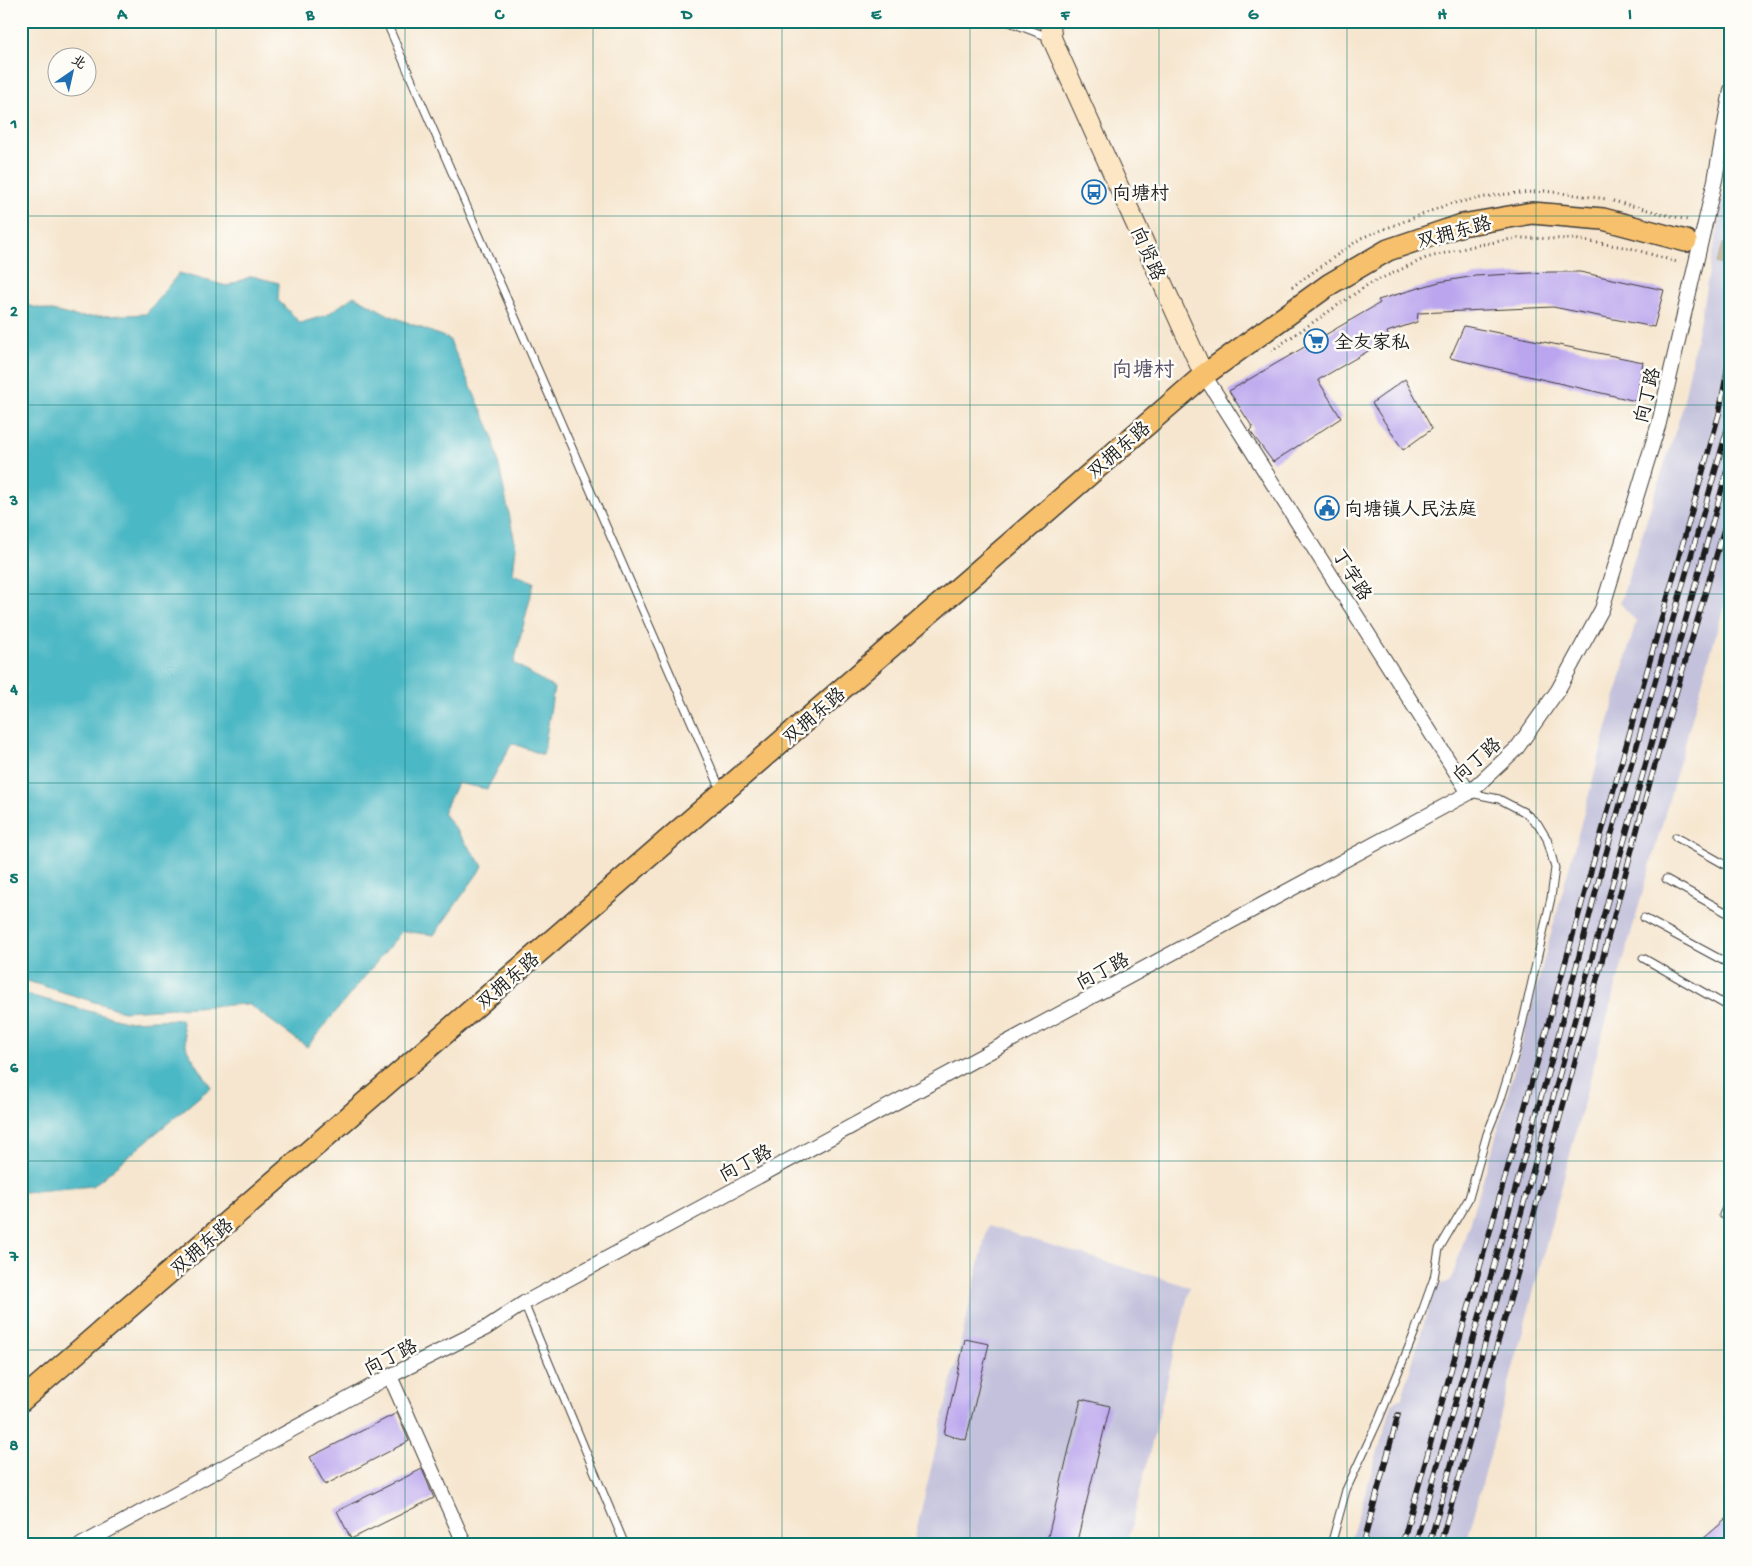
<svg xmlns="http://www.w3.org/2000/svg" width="1752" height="1566" font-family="'Gochi Hand','LXGW WenKai TC',sans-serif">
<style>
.industrial{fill:#c3c1db}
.water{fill:#4bb8c5;stroke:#346a70}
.building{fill:#baa5ee}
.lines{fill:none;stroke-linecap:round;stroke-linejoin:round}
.primary-tunnel{stroke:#cabeab;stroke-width:21;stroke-dasharray:21 11;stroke-linecap:butt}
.lane-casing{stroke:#3d3a37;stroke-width:9}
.street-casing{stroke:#3d3a37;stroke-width:16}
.secondary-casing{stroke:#3d3a37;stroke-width:21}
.primary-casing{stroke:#3d3a37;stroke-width:24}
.path{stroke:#3d3a37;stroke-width:3;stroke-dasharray:1 4;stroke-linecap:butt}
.lane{stroke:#fff;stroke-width:7}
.street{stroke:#fff;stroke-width:14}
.secondary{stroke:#fce6c4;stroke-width:19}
.primary{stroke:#f7c06c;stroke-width:21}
.rail-casing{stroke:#1c1c1c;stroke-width:5.5}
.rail{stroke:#fdfcf7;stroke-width:4;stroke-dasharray:11;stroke-linecap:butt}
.grid{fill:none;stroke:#0f766e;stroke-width:1;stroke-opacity:0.55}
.labels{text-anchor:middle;stroke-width:5;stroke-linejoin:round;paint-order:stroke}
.poi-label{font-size:19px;fill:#1c1c1c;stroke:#fdfcf7;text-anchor:start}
.street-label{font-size:19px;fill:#1c1c1c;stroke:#fdfcf7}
.quarter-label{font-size:21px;fill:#534c66;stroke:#fdfcf7}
.neatline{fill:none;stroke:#0f766e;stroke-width:2}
.grid-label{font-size:16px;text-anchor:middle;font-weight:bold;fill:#0f766e}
</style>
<rect width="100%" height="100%" fill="#fdfcf7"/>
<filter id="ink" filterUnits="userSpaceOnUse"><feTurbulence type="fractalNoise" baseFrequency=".02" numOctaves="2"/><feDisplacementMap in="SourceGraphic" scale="10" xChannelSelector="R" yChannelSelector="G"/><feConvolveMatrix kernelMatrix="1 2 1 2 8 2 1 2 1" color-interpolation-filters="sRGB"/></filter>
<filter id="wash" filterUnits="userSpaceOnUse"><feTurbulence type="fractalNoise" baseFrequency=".0096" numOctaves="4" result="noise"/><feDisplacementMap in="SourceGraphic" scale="20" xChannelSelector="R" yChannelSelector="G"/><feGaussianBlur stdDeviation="1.12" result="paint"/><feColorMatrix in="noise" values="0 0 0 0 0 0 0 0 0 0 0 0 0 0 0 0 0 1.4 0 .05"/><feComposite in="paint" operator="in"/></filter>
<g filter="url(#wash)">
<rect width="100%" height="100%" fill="#f6e6cf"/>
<path class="industrial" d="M1731,160V581L1596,1057L1466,1545H1349L1393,1402L1402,1397L1435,1286L1451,1281L1492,1151L1636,621L1620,603L1682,410Z
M988,1226L1190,1287L1127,1545H913Z"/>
<path class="water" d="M179,273L227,286L252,276L279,283L278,300L300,323L327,315L354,296L389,315L449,339L492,433L516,547L513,574L534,582L514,663L554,688L543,755L512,743L487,789L457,783L443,813L483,866L434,935L402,931L307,1047L248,1004L123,1011L21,979V304L79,317L146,314Z
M21,993L126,1021L181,1019L187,1049L211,1087L93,1186L24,1192L21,1191Z"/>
<g id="blocks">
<path class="building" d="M1550,272H1580L1664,290L1654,327L1553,307L1418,313L1417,322L1387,332L1389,339L1318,380L1341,418L1273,462L1250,431L1253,428L1229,391L1380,303L1378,300L1439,282L1475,276Z
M1464,326L1643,362L1636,401L1450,358Z
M1405,379L1432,429L1403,450L1372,403Z
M965,1339L989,1344L966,1440L944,1434Z
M1081,1399L1110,1406L1076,1545H1046Z
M397,1413L409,1441L325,1485L310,1457Z
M422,1469L434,1498L351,1539L337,1511Z
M1731,1515V1545H1696Z"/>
</g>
</g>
<g filter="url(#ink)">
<use href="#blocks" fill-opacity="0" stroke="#3d3a37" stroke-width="1"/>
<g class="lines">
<path class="primary-tunnel" d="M1686,241L1731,253"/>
<g class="lane-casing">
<path id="lane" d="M386,21L721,790
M1007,21L1051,38
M1676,837L1731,868
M1666,879L1731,915
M1644,918L1731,965
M1643,958L1731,1008
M1723,1215L1731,1197
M524,1303L625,1545
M1331,1545L1346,1490L1379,1419L1414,1334L1434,1278L1439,1249L1469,1198L1487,1134L1500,1102L1517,1047L1551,898L1555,868L1547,839L1538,824L1524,812L1499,799L1470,793"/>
</g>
<g class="street-casing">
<path id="street" d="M1204,375L1469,793
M390,1376L465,1545
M81,1545L390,1376L486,1328L524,1303L1469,793L1517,748L1558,690L1602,609L1659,423L1715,180L1731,90"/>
</g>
<g class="secondary-casing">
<path id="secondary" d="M1050,21L1052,39L1204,375"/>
</g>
<g class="primary-casing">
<path id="primary" d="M21,1401L1204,375L1330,284L1388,250L1462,225L1532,213L1603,219L1686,241"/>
</g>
<path class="path" d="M1613,201L1687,220
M1292,287L1361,238L1449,204L1496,195L1545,191L1607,199
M1271,351L1369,284L1426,258L1473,246L1517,238L1573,239L1630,248L1677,262"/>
<use href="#lane" class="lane"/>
<use href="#street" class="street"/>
<use href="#secondary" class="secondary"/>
<use href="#primary" class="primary"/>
<g class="rail-casing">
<path id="rail" d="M1363,1545L1398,1415
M1402,1545L1719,414L1731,349
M1415,1545L1556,1044L1603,864L1731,416
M1429,1545L1731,456
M1440,1545L1524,1251L1650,782L1731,505"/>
</g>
<use href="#rail" class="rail"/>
</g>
</g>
<path class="grid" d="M216,21V1545M405,21V1545M593,21V1545M782,21V1545M970,21V1545M1159,21V1545M1347,21V1545M1536,21V1545M21,216H1731M21,405H1731M21,594H1731M21,783H1731M21,972H1731M21,1161H1731M21,1350H1731"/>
<defs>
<g id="bus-ring" transform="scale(1.25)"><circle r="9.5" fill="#fdfcf7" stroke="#1f6fb2" stroke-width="1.5"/><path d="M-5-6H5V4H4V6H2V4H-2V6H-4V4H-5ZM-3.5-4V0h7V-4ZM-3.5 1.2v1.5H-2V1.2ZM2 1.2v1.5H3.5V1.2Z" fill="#1f6fb2"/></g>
<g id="supermarket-ring" transform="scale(1.25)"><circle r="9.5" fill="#fdfcf7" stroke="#1f6fb2" stroke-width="1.5"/><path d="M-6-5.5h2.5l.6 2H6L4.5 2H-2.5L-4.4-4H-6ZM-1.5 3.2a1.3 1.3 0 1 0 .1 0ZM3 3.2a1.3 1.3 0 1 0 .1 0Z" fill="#1f6fb2"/></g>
<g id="civic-ring" transform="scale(1.25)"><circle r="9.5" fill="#fdfcf7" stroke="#1f6fb2" stroke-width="1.5"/><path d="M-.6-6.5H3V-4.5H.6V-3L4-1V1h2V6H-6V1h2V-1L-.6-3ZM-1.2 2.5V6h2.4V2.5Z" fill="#1f6fb2"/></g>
</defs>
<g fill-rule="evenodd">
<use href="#bus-ring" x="1094" y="192"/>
<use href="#supermarket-ring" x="1316" y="341"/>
<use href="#civic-ring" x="1327" y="508"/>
</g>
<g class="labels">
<g class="poi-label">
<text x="1112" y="199">向塘村</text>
<text x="1334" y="348">全友家私</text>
<text x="1344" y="515">向塘镇人民法庭</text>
</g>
<g class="street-label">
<text transform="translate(1454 231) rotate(-15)" y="7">双拥东路</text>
<text transform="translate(1149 253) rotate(66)" y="7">向贤路</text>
<text transform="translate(1646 395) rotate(-76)" y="7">向丁路</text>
<text transform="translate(1118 449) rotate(-41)" y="7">双拥东路</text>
<text transform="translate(1353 574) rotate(58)" y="7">丁字路</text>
<text transform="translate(813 715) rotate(-41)" y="7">双拥东路</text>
<text transform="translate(1476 759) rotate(-41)" y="7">向丁路</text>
<text transform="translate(1102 970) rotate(-28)" y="7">向丁路</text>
<text transform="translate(507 980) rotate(-41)" y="7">双拥东路</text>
<text transform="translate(745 1162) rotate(-28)" y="7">向丁路</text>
<text transform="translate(201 1246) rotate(-41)" y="7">双拥东路</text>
<text transform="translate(390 1356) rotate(-27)" y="7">向丁路</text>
</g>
<g class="quarter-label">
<text x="1143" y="376">向塘村</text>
</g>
</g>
<rect width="1752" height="1566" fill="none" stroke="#fdfcf7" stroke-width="55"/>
<g transform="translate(72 72) rotate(34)"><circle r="24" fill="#fdfcf7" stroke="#a3a29f"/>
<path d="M0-4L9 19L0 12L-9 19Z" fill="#1f6fb2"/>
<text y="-8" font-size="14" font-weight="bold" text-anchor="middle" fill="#1c1c1c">北</text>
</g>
<rect x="28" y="28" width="1696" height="1510" class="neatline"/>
<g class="grid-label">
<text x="122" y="19">A</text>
<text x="310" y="19">B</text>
<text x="499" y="19">C</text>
<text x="687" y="19">D</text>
<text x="876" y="19">E</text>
<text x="1065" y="19">F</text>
<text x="1253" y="19">G</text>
<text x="1442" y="19">H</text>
<text x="1630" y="19">I</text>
<text x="14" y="128">1</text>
<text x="14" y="316">2</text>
<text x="14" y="505">3</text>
<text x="14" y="694">4</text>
<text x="14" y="883">5</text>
<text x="14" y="1072">6</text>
<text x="14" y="1261">7</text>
<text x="14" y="1450">8</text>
</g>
</svg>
